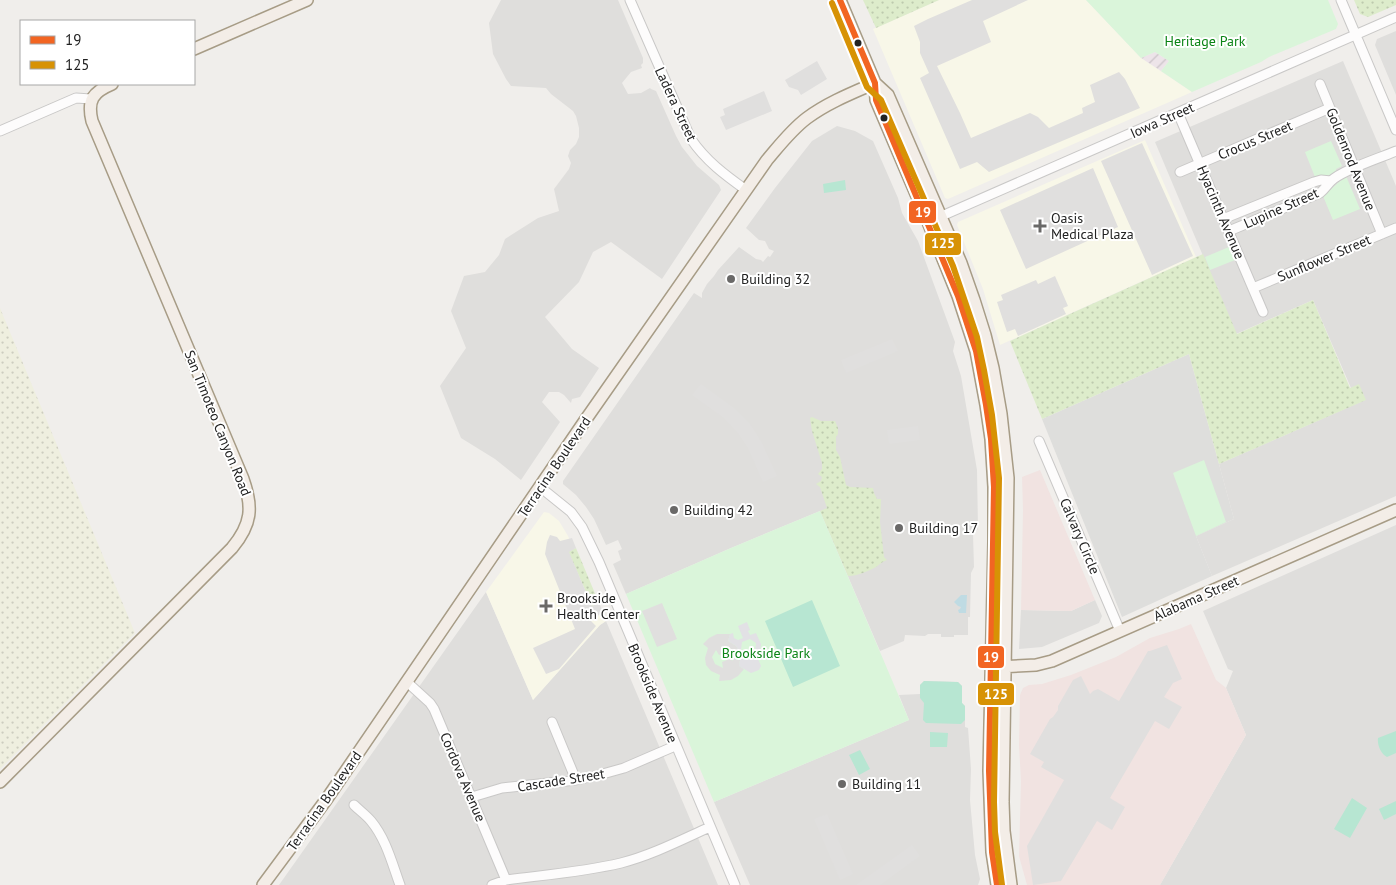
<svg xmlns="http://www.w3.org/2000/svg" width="1396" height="885" font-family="'PT Sans',sans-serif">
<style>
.residential{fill:#dfdedc}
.commercial{fill:#f1e3e1}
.industrial{fill:url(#industrial-furrows)}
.education{fill:#f8f7e8}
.religious{fill:#dededc}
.farmland{fill:url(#farmland-dots)}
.grass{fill:url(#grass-dots)}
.park{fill:#daf5da}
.pitch{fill:#b7e6d2}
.parking{fill:#e0dfde;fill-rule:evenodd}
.plaza{fill:#e2e1e5;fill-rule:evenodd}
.water{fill:#bfdbe3}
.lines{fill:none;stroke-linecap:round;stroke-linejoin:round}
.minor-casing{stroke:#c9c8c7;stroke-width:11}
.major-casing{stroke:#a79c86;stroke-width:14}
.minor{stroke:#fdfcfc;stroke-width:9}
.major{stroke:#f3ede7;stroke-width:11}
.bus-1-casing{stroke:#fff;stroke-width:10}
.bus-2-casing{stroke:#fff;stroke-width:10}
.bus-1{stroke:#f26522;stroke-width:6}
.bus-2{stroke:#d79205;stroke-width:6}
.bus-dot{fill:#222;stroke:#fff;stroke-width:2}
.poi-dot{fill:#6a6968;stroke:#fff;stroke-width:2}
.labels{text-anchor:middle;stroke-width:4;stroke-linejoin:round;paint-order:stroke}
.park-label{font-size:14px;fill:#0c8416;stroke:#fff}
.street-label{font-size:14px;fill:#222;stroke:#fff}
.poi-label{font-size:14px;fill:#222;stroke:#fff;text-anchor:start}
.line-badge{stroke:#fff;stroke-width:2}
.badge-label{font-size:14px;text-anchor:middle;font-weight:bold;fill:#fff}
</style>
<defs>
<pattern id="industrial-furrows" width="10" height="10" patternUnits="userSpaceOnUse" patternTransform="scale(1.25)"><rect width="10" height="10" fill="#ede4e9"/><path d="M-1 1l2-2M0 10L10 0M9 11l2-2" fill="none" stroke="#cbc3c8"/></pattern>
<pattern id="farmland-dots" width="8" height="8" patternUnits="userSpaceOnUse" patternTransform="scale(1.25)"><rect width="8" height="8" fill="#efefdf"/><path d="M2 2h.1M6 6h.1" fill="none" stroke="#cdcdbf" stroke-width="1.8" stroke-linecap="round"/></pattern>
<pattern id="grass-dots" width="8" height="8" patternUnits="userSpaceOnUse" patternTransform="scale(1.25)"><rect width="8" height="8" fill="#ddeccb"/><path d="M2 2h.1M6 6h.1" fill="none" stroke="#bdcaae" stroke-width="1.8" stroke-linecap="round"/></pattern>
</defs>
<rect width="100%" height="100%" fill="#f0eeeb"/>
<path class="residential" d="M501,0H618L643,58V63L641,65L642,68L631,72L622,83L628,94L641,93L650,88L651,89L656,91L676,136L682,147L697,166L719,185L721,190L662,279L611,242L593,252L579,282L545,317L572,349L599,368L580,397L572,399L571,403L564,395L559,392H549L542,402L560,422L521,480L495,459L461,438L440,386L466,348L451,311L464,276L485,272L499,255L505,239L538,218L559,211L554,189L569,169L571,163L568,156L570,150L576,144L579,137V128L576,116L573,111L551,94L546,88L511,86L506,79L493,54L489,23Z
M1396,31V95L1375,45L1377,39Z
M1343,61L1396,186V496L1212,576L1196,536L1234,519L1219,464L1365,400L1351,388L1313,300L1236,334L1155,142Z
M837,126L855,131L873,141L898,198L902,213L918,241L955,342L953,351L961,376L977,470L978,529L973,535L974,567L971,573L970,617H968V635H954V637H941V634H928L925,636L905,635L904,641L880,651L820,511L731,548L626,594L613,564L621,560L618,551L622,549L618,540L606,545L594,519L586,507L576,495L563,484V481L694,293L702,298V293L707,284L714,276L718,270L739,247L756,259L761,260L763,262L768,256L770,257L774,251L769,249L765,241L759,240L746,228L775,188L812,141Z
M1396,525V885H1160L1246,735L1226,688L1233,671L1228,669L1203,611Z
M486,592L533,700L600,625L606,621L718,885H279Z
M1095,600L1102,616L1099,623L1042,647L1019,649L1021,610L1071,611Z
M924,681L958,682L962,686V703L965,706V727L968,728L971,769L970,800L975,855L980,879L978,885H750L714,802L909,720L899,695L920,694V685Z"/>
<path class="commercial" d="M1040,470L1095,600L1071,611L1021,610L1023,510L1022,477Z
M1191,624L1216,680L1226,688L1246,735L1160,885H1027L1019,856L1021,781L1019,745L1020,695L1023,688L1029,685L1042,684L1071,675L1116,657L1150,638L1179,629Z"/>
<path class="industrial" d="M1155,52L1169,61L1161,71L1141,58Z"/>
<path class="education" d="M939,0H1086L1141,58L1192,92L948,199L945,198L873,29Z
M1145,140L1196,257L1000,345L983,289L957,225L958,222Z
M544,512L549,513L559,521L568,536L606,621L600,625L533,700L486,592Z"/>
<path class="religious" d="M1189,354L1234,519L1196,536L1212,576L1122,617L1042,419Z"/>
<path class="farmland" d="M0,308L135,633L0,769Z"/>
<path class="grass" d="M863,0H939L876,28Z
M1354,0H1396V5L1368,17L1360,14Z
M1203,254L1237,334L1313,300L1350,388L1359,384L1366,400L1219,464L1189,354L1042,419L1010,341Z
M812,417L821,421H835L838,428V434L836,437V450L840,457L846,485L850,487L873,488L874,493L877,499H881L880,522L884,557L887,560C882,562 880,564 876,567C869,571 857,576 848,576L820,511L827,508L820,487L816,484L821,481L822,477L818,474L822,469V463L812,431L810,418Z
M576,548L599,603L592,606L568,551Z"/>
<path class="park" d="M1086,0H1328L1338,24L1336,29L1269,57L1261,62L1192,92L1161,71L1169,61L1155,52L1141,58Z
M1331,141L1342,166L1336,169V172C1329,177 1323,175 1315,177L1305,152Z
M1346,176L1360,209L1333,220L1323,196Z
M1229,247L1235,260L1210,270L1205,257Z
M1204,460L1226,522L1196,536L1173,473Z
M820,511L909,720L714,802L626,594L731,548Z"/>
<path class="pitch" d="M845,180L846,190L824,193L823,184Z
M812,600L840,666L793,687L765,621Z
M924,681L958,682L962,686V703L965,706V720L961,724L926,723L923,720L924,703L920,698V685Z
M1396,731V753L1387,757C1381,754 1377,745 1378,738Z
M930,732L948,733L947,747H930Z
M860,750L870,769L859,775L849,755Z
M1352,798L1367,808L1350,838L1334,829Z
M1396,801V814L1384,820L1379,809Z"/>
<path class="parking" d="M972,0H1028L983,21L991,42L937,66L960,113L971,138L1030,113L1038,117L1049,128L1083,113L1082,108L1095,102L1090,85L1119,72L1125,79L1140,108L989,172L977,162L960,169L920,78L929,73L920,53V42L914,26L928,19Z
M817,61L827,79L801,95L798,90L789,87L785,80Z
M764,91L772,111L726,130L720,117L725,115L723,109Z
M1142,143L1193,256L1152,275L1101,161Z
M1093,168L1118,227L1026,269L1000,210Z
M1055,276L1068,306L1063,308L1066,314L1018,336L1015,329L1007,332L997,302L1003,300L1001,295L1036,280L1038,284Z
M892,339L898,351L846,373L841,360Z
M701,384L734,408L750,424L761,441L777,476L763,482L748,448L738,433L724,418L692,395Z
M918,426L920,440L889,444L887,430Z
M550,535L557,537L560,541L572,538L576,548L569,552L592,606L599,603L603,612L591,621L596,626L559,669L546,674L533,648L575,629L545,554L547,542Z
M662,603L677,639L657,647L642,611Z
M717,634H730L728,641L736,646L739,651L740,660L739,666L744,669L738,676L731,680L719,681L720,675L711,671L706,665L705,658L708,648L703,644L709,638ZM726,648L732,652L734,658L732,661L730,656L726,658L727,660L722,662L723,668L715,664L712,657L716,650L719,655L724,653L725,655L728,653Z
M1167,645L1182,679L1173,683L1164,697L1182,707L1169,729L1155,721L1110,798L1125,807L1112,830L1097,821L1061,881L1033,885L1027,846L1064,780L1041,767L1044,762L1030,754L1050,719L1053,717L1058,710V706L1073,680L1081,676L1090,694L1093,691L1098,689L1119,701L1148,651H1150Z
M827,814L853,874L840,880L814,819Z
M912,845L920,856L880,885H856Z"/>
<path class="plaza" d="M747,622L750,630L748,631L750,635L756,633L761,644L760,652L762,658L758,659L761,666L759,670L751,673L739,666L740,660L739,651L736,646L728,641L730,634L733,633L734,638L738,640L743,638L738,626ZM750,639L756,643L755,651L747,654L741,650L742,642Z"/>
<path class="water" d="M961,595H967L966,613H959L958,610L960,609L961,607L958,606L954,602Z"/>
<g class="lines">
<g class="minor-casing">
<path id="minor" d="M630,0L691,139C706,161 725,175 746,190
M1341,0L1396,130
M1320,84L1382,234
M1178,113L1263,312
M0,131L76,98L91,99
M1180,172L1330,108
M1223,219L1314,182L1321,180L1331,181
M928,222L1396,17
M1229,231L1320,193C1325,189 1327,185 1331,181C1342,170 1380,158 1396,151
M1253,288L1396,228
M1039,441L1120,631
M540,487L571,512L582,527L599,562L735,885
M407,682L430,703L434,709L506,880
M552,722L576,780
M472,797L502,788L576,780L599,775L624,768L675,746
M354,805C359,810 366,815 371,821C386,839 392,863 400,885
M492,885L506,880C544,875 583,872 621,863C652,855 681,840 710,827"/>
</g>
<g class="major-casing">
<path id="major" d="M840,0L875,83L876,100L928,222L958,296L976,351L986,405L991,439L994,487V542L989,771L992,852L997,885
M194,49L307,0
M875,83L888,95L961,263L974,300L985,335L993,368L1001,414L1008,478L1003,802L1004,831L1011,885
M998,667L1036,665L1052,661L1396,510
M0,782L232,548C252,524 253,507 243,479L92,121C87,100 93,92 112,84
M263,885L326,800L584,422L767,160C779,146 791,130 807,118C827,103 852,93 875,83"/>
</g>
<use href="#minor" class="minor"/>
<use href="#major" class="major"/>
<g class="bus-1-casing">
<path id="bus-1" d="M840,0L875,83L876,100L958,296L976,351L986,405L991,439L994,487L989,771L992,852L997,885"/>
</g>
<g class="bus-2-casing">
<path id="bus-2" d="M832,3L867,87L881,100L953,266L977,337L984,370L992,415L999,478L994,802L995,832L1002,885"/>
</g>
<use href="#bus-1" class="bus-1"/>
<use href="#bus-2" class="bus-2"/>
</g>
<g class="bus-dot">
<circle cx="858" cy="43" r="4.5"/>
<circle cx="884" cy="118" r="4.5"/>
</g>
<g class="poi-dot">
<path d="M1037.5 218.5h5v5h5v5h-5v5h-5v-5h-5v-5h5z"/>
<circle cx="731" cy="279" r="5"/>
<circle cx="674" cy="510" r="5"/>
<circle cx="899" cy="528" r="5"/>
<path d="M543.5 598.5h5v5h5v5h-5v5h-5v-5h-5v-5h5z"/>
<circle cx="842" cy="784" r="5"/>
</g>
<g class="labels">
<g class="park-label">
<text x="1205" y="46">Heritage Park</text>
<text x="766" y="658">Brookside Park</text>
</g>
<g class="street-label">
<text transform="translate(676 104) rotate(65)" y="5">Ladera Street</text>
<text transform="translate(1162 120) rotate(-24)" y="5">Iowa Street</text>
<text transform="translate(1255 140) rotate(-23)" y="5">Crocus Street</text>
<text transform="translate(1351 159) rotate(68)" y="5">Goldenrod Avenue</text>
<text transform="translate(1281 208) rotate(-24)" y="5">Lupine Street</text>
<text transform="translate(1221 212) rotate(67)" y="5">Hyacinth Avenue</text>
<text transform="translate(1324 258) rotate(-23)" y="5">Sunflower Street</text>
<text transform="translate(218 423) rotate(68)" y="5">San Timoteo Canyon Road</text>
<text transform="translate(554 467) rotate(-56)" y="5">Terracina Boulevard</text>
<text transform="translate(1080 536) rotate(67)" y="5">Calvary Circle</text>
<text transform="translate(1196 598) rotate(-24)" y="5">Alabama Street</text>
<text transform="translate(653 693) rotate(67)" y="5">Brookside Avenue</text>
<text transform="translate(463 777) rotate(67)" y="5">Cordova Avenue</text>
<text transform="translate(561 780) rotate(-9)" y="5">Cascade Street</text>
<text transform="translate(324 801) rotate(-55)" y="5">Terracina Boulevard</text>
</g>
<g class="poi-label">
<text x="1051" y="223">Oasis<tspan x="1051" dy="16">Medical Plaza</tspan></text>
<text x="741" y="284">Building 32</text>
<text x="684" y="515">Building 42</text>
<text x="909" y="533">Building 17</text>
<text x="557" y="603">Brookside<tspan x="557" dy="16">Health Center</tspan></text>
<text x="852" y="789">Building 11</text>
</g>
</g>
<g class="line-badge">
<rect x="908" y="200" width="29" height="24" rx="5" fill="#f26522"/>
<rect x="924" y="232" width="38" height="24" rx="5" fill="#d79205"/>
<rect x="977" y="645" width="28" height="24" rx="5" fill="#f26522"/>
<rect x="977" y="682" width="38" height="24" rx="5" fill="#d79205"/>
</g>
<g class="badge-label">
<text x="923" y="217">19</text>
<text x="943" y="248">125</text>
<text x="991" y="662">19</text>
<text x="996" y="699">125</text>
</g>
<rect x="20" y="20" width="175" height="65" fill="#ffffff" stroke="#a7a7a7"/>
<rect x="30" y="36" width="25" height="8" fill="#f26522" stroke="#a7a7a7"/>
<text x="65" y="45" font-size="15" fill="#222222">19</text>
<rect x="30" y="61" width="25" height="8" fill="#d79205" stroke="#a7a7a7"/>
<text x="65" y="70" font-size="15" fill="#222222">125</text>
</svg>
